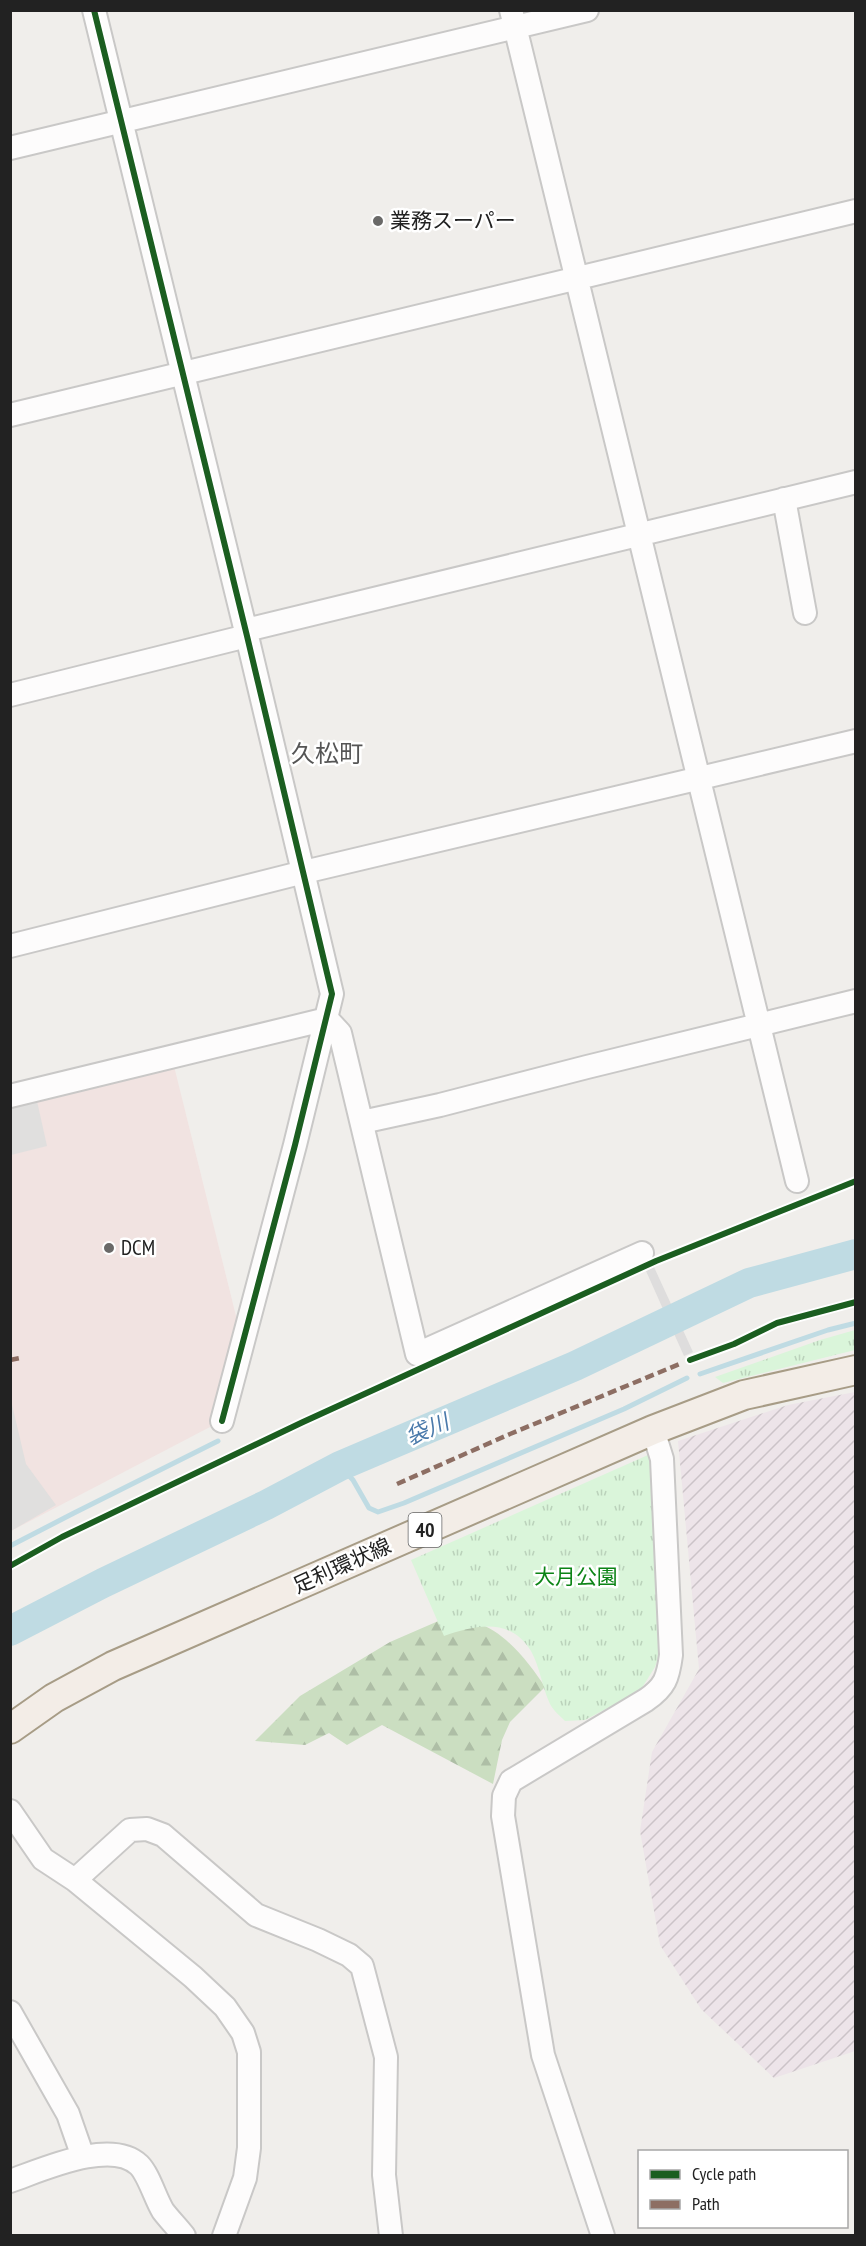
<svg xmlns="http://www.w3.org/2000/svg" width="866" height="2246" font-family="'PT Sans Narrow','Noto Sans JP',sans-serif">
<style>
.commercial{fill:#f1e3e1}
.industrial{fill:url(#industrial-furrows)}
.forest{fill:url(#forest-firs)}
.park{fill:url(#park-tufts)}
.parking{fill:#e0dfde}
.pier{fill:#dedddd}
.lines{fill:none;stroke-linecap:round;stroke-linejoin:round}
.stream{stroke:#bfdbe3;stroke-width:5}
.river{stroke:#bfdbe3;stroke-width:30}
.minor-casing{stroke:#c9c8c7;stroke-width:26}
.major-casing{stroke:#a79c86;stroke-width:32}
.minor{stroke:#fdfcfc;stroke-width:22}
.major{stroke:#f3ede7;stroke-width:28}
.quiet{stroke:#8d6e63;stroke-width:4.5;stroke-dasharray:9 4.5;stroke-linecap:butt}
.cycleway-casing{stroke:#fff;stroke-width:10}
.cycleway{stroke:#1b5e20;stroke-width:6}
.poi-dot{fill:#6a6968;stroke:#fff;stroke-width:2}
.labels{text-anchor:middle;stroke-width:5;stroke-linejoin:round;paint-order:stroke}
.shield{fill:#fff;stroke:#646464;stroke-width:1.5}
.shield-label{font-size:20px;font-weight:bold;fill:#222}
.poi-label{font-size:21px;fill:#222;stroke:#fff;text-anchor:start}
.street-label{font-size:21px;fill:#222;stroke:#fff}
.park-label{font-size:21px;fill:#0c8416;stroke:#fff}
.water-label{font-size:22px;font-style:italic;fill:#4a7aab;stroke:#fff}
.quarter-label{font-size:24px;fill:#555;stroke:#fff}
</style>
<defs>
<pattern id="industrial-furrows" width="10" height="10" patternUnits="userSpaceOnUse" patternTransform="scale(1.5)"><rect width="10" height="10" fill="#ede4e9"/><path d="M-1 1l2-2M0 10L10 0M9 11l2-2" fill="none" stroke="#cbc3c8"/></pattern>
<pattern id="forest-firs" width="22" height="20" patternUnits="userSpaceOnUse" patternTransform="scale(1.5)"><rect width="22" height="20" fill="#cbdec1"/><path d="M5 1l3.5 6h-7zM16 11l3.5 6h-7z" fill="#aebea6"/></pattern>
<pattern id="park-tufts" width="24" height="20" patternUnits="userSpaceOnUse" patternTransform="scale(1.5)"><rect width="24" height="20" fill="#daf5da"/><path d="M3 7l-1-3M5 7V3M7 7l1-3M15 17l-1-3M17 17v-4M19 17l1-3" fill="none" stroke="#bbd2bb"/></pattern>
</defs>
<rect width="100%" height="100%" fill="#f0eeeb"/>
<path class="commercial" d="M174,1066L237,1320L210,1427L11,1531L10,1108Z"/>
<path class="industrial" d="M855,1392V2051L774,2078L701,2009L660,1945L640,1831L652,1752L699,1669L678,1441L788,1405Z"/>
<path class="forest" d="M443,1619C454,1621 466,1621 476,1623C504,1630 530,1664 545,1687L510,1722L502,1740L493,1784L382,1725L347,1745L329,1733L305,1745L255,1741L300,1696L390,1642Z"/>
<path class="park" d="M855,1330V1350L723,1383L715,1377L820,1340Z
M648,1455L655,1459L660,1578L659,1655L655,1667L640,1691L585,1720L565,1721C560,1716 553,1710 550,1704C542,1687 540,1667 531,1651C510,1617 476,1625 444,1636L411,1560Z"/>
<path class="parking" d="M37,1101L47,1146L11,1155L10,1108Z
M10,1396L26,1464L56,1505L11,1531Z"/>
<path class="pier" d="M654,1267L693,1352L684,1356L646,1271Z"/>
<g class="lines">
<path class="stream" d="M700,1374L828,1330L856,1323
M340,1466L353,1480L369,1508L378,1512L404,1503L624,1409L687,1378
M10,1546L74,1513L218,1441"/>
<path class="river" d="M10,1631L103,1583L266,1505L340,1466L575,1366L749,1283L856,1254"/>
<g class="minor-casing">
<path id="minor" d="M94,10L247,636L332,994L295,1145L222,1421
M511,10L797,1181
M10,148L587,10
M10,415L856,211
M784,499L805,613
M246,630L856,482
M10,695L247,636
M10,946L304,872L856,741
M10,1096L327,1019L340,1033L417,1354L642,1253
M362,1122L440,1105L587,1067L856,1001
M10,1811L43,1859L75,1880L193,1977L225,2007L243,2033L249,2052V2148L245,2178L224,2236
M75,1880L130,1830L147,1829L163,1835L256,1915L318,1940L349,1955L362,1966L386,2057L384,2175L391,2236
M10,2012L68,2114L83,2157
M10,2181C42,2170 111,2138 139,2165C149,2175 155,2198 163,2211C169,2219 177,2227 184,2236
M603,2236L543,2055L503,1816L504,1796L511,1781L646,1700C665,1687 668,1678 671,1655L662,1459L653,1430"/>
</g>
<g class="major-casing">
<path id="major" d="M10,1729L54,1698L113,1666L653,1430L744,1395L856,1370"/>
</g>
<use href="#minor" class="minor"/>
<use href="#major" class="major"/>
<path class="quiet" d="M10,1360L20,1358
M397,1484L510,1434L682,1363"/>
<g class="cycleway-casing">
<path id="cycleway" d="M94,10L247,636L332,994L295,1145L222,1421
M690,1360L734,1344L777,1323L856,1302
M10,1566L62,1537L303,1422L656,1261L856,1181"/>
</g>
<use href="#cycleway" class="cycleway"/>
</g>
<g class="poi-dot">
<circle cx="378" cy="221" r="6"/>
<circle cx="109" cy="1248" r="6"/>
</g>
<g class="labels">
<rect class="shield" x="408.5" y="1513" width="33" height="34" rx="4.5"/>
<g class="shield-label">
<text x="425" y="1537">40</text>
</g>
<g class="poi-label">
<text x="390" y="228">業務スーパー</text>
<text x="121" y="1255">DCM</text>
</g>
<g class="street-label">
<text transform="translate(342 1566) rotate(-24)" y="7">足利環状線</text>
</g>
<g class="park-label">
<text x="576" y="1584">大月公園</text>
</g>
<g class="water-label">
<text transform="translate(427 1429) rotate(-23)" y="8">袋川</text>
</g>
<g class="quarter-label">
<text x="327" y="762">久松町</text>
</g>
</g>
<rect width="866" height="2246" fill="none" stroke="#222222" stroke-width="24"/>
<rect x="638" y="2150" width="210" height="78" fill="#ffffff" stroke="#a7a7a7" stroke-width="1.5"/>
<rect x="650" y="2170" width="30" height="9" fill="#1b5e20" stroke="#a7a7a7" stroke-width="1.5"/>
<text x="692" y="2180" font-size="18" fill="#222222">Cycle path</text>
<rect x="650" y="2200" width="30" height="9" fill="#8d6e63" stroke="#a7a7a7" stroke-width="1.5"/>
<text x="692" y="2210" font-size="18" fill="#222222">Path</text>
</svg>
